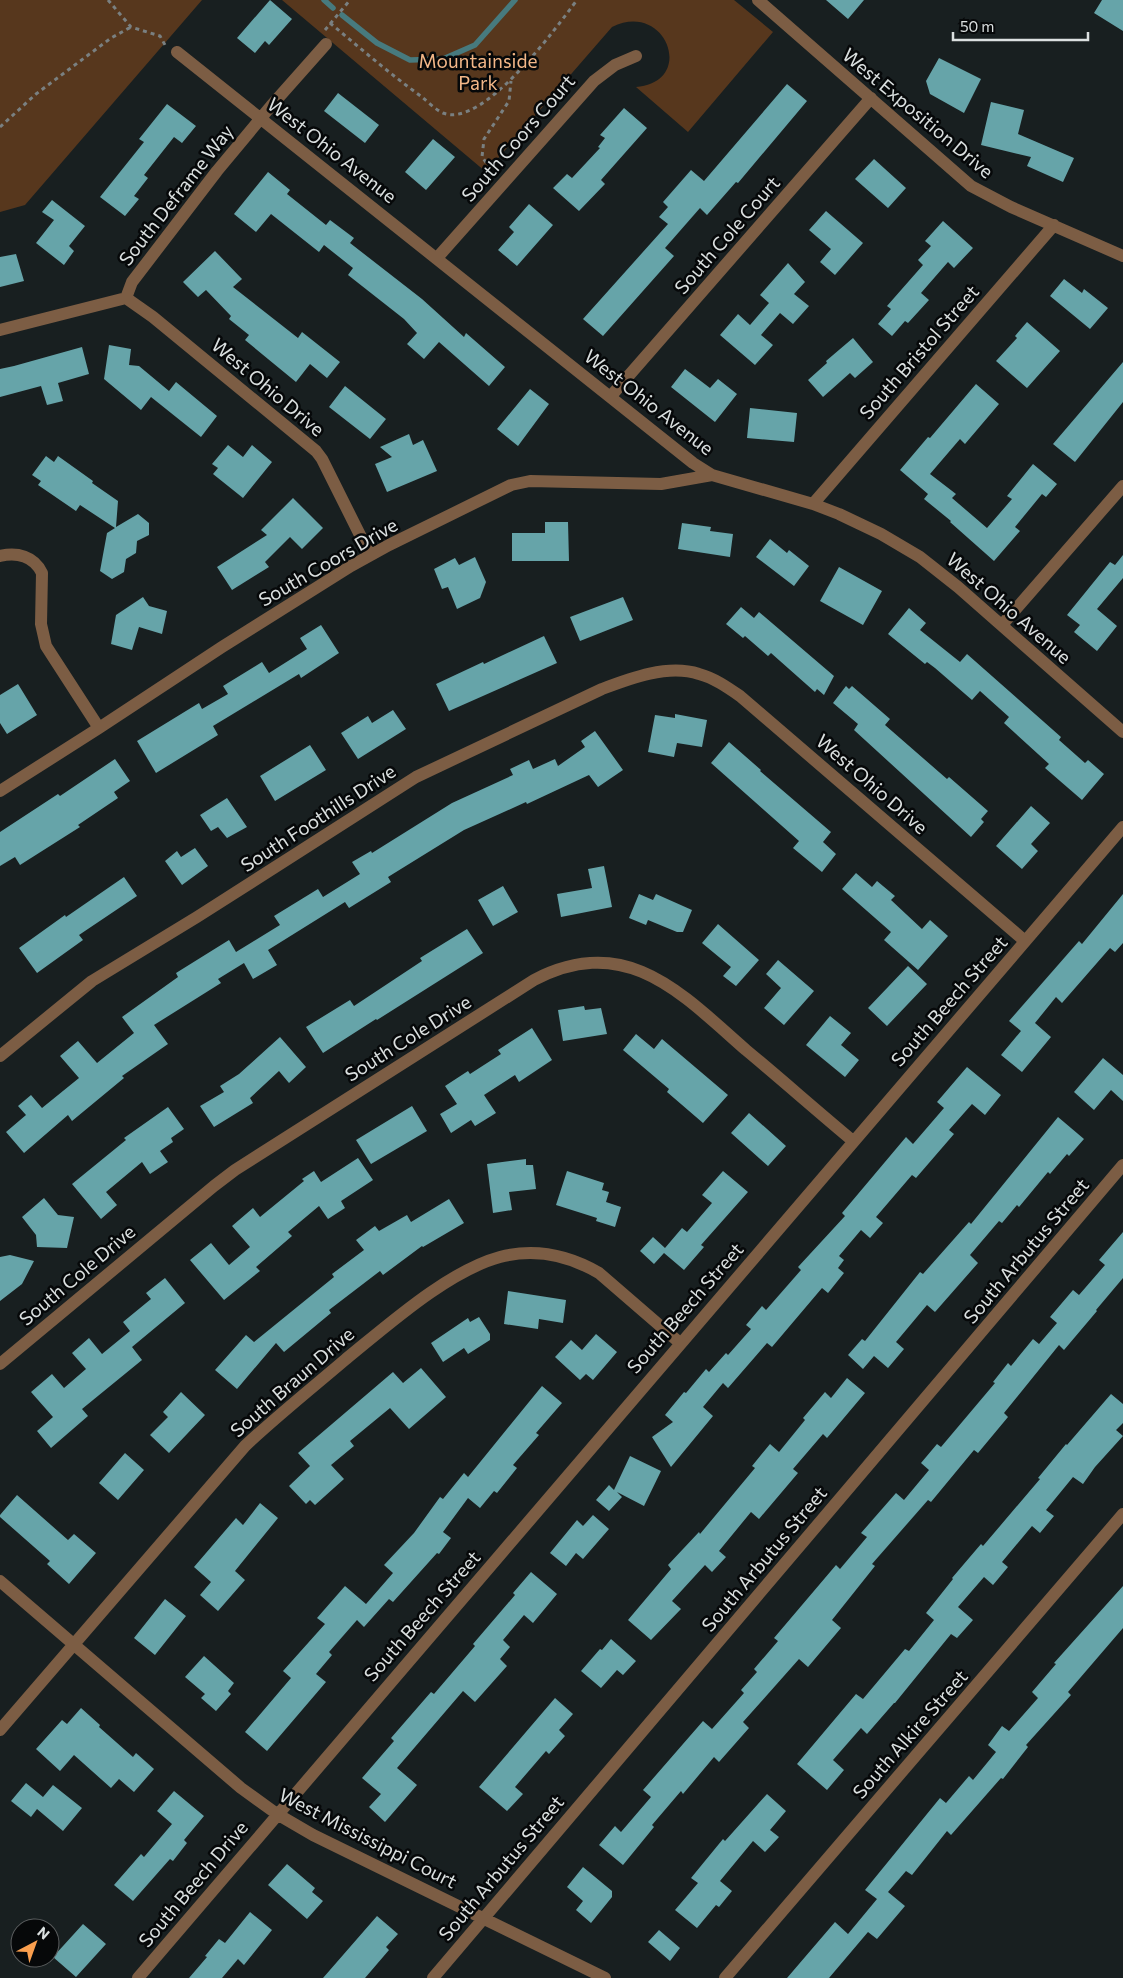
<svg xmlns="http://www.w3.org/2000/svg" width="1123" height="1978" font-family="Commissioner,sans-serif">
<style>
.green{fill:#57371d}
.lines{fill:none;stroke-linecap:round;stroke-linejoin:round}
.stream{stroke:#477a7e;stroke-width:5.5}
.building{fill:#66a4a9}
.path{stroke:#7a8081;stroke-width:3;stroke-dasharray:4 4;stroke-linecap:butt}
.minor{stroke:#7c5d44;stroke-width:12}
.labels{text-anchor:middle;stroke-width:5;stroke-linejoin:round;paint-order:stroke}
.park-label{font-size:19px;fill:#f3b788;stroke:#060809}
.street-label{font-size:19px;fill:#dbe0e0;stroke:#060809}
</style>
<rect width="100%" height="100%" fill="#181f20"/>
<path class="green" d="M0,0H202L25,205L0,212Z
M282,0H734L773,32L688,132L636,87C697,82 666,0 612,27L486,172Z"/>
<g class="lines">
<path class="stream" d="M324,0L333,8
M342,15L377,43L410,60L443,59L475,45L515,0"/>
</g>
<path class="building" d="M270,0L292,19L269,45L265,41L255,53L237,38Z
M826,0H864L848,19Z
M1102,0H1123V31L1094,13Z
M939,58L981,79L964,113L930,94L926,81Z
M787,84L807,101L738,183L736,182L707,215L700,208L665,248L674,256L603,336L583,319L668,224L659,217L668,207L663,202L691,170L704,181Z
M338,93L379,125L365,143L324,111Z
M991,102L1024,110L1018,134L1074,158L1063,182L1027,166L1031,157L981,145Z
M167,104L196,126L182,143L174,137L144,175L148,178L134,196L139,199L125,216L100,197L144,142L139,139Z
M624,108L647,128L601,180L605,184L579,211L553,188L567,174L572,178L600,148L598,147L605,138L600,135Z
M433,139L455,157L426,190L405,172Z
M874,159L906,188L888,208L855,179Z
M268,172L290,190L287,194L326,225L330,220L354,238L350,243L422,299L464,337L466,333L505,367L489,386L439,342L424,359L407,344L417,333L404,319L348,275L353,268L324,245L319,252L271,214L256,232L234,214Z
M52,200L85,226L69,246L74,251L64,265L36,243L54,220L42,212Z
M529,204L553,225L517,266L498,250L514,232L509,227Z
M826,211L863,243L835,275L820,262L831,249L809,230Z
M943,221L973,248L954,268L948,262L921,293L929,300L908,323L905,321L892,336L878,324L891,309L887,306L923,265L918,260L931,246L925,241Z
M215,251L242,279L233,287L298,338L302,332L340,362L327,378L310,364L296,382L245,340L249,335L229,319L231,316L206,290L198,297L183,282Z
M16,254L24,281L0,287V257Z
M788,263L805,282L794,294L809,306L793,324L780,313L761,335L773,345L755,365L720,335L738,314L750,325L769,303L760,295Z
M1064,279L1082,293L1084,289L1108,308L1090,329L1050,296Z
M1027,322L1060,351L1027,388L996,361L1017,338L1015,336Z
M853,338L873,362L855,378L850,373L823,397L808,380L827,363L826,361Z
M109,345L131,349L129,365L139,366L169,391L176,382L217,416L201,437L151,397L141,410L104,379Z
M82,347L89,374L58,383L63,401L47,405L41,386L0,397V369L14,366Z
M1123,362V402L1075,462L1053,444Z
M685,369L710,388L718,379L737,394L715,422L671,387Z
M976,384L999,404L965,444L960,439L930,474L956,494L952,498L987,528L1012,499L1007,496L1033,464L1057,484L1046,497L1042,494L1015,527L1020,531L994,561L950,522L951,521L924,499L928,494L900,470L928,437L930,438Z
M345,386L386,419L370,439L329,407Z
M530,389L549,404L518,446L497,429Z
M750,408L797,413L794,442L747,438Z
M409,434L413,445L423,440L437,471L387,492L375,464L392,457L380,447Z
M228,445L243,457L252,445L272,462L243,498L213,474L218,468L212,464Z
M46,456L54,462L58,456L93,481L92,483L118,501L116,527L138,514L149,523V535L137,541L136,553L126,559L124,572L112,579L100,571L107,533L115,528L80,505L76,511L38,485L41,481L32,475Z
M293,498L323,528L302,549L290,537L265,562L269,567L232,590L217,567L267,535L261,530Z
M545,522H568L569,561H512V533H545Z
M682,523L711,527L710,531L733,534L730,557L678,549Z
M770,539L787,553L789,550L809,566L794,586L756,557Z
M1123,555V578L1097,609L1117,626L1097,651L1074,632L1080,625L1067,615L1110,562L1115,565Z
M475,557L486,582L480,598L457,609L448,587L442,589L434,569L455,558L459,565Z
M839,567L882,591L863,625L820,601Z
M143,597L149,606L167,611L162,634L139,627L132,650L111,644L116,615Z
M623,597L633,620L580,641L570,617Z
M741,607L754,618L759,612L834,676L824,695L817,689L815,692L771,653L768,656L745,636L743,638L726,624Z
M909,608L926,623L920,630L960,662L967,654L1061,737L1059,740L1085,763L1088,760L1104,774L1082,800L1045,768L1049,764L1004,723L1009,717L980,691L972,700L935,668L927,662L925,664L888,634Z
M321,625L339,653L301,678L299,674L213,726L218,735L156,773L137,741L199,703L202,709L228,694L223,686L262,662L269,673L307,649L300,638Z
M544,636L557,663L449,711L436,684L483,662L484,664Z
M18,684L37,715L7,734L0,723V695Z
M846,686L849,689L852,686L890,719L885,725L947,779L949,777L988,811L981,819L984,822L971,837L854,730L858,724L833,703Z
M393,710L406,729L358,759L341,733L368,716L372,723Z
M675,714L707,720L702,747L677,743L674,757L648,752L655,715L675,718Z
M595,731L623,770L598,787L589,775L527,804L526,802L464,830L388,877L391,882L349,908L345,902L268,950L277,965L253,979L244,963L218,979L221,983L154,1025L168,1044L122,1076L124,1078L72,1121L68,1115L24,1153L6,1132L26,1115L18,1106L31,1095L42,1108L79,1078L60,1056L78,1041L97,1063L134,1033L122,1017L178,977L176,973L229,940L236,952L280,925L274,916L318,889L323,897L360,874L352,862L371,851L372,853L452,803L513,775L510,769L529,760L533,769L555,759L558,766L585,747L581,741Z
M729,742L761,770L760,771L831,832L823,842L836,854L822,872L793,848L799,841L711,763Z
M310,745L326,770L275,801L260,776Z
M115,759L130,781L114,792L118,798L78,825L80,827L20,865L15,857L0,866V832L58,794L60,796Z
M227,798L247,827L227,838L218,827L211,831L200,815Z
M1031,806L1050,823L1031,844L1038,851L1022,869L996,846Z
M195,848L208,866L182,885L165,861L177,851L181,857Z
M604,866L612,907L561,917L557,894L592,888L588,869Z
M856,873L872,887L877,881L895,896L891,900L922,929L930,920L948,936L918,970L884,940L891,932L842,889Z
M124,877L137,896L79,935L83,940L37,973L19,948L65,915L66,917Z
M503,886L518,912L493,926L478,900Z
M639,894L653,900L656,894L692,910L683,932H677L648,920L646,925L629,918Z
M1123,894V943L1115,952L1110,948L1062,1003L1056,997L1035,1023L1051,1037L1022,1072L1001,1055L1021,1031L1009,1021L1079,941L1082,944Z
M718,924L759,960L736,986L723,976L731,967L702,943Z
M467,929L483,953L377,1020L376,1019L323,1053L306,1027L350,1000L354,1006L422,961L420,958Z
M778,960L814,991L784,1025L764,1008L781,988L766,974Z
M908,966L927,984L887,1026L868,1008Z
M584,1006L585,1010L601,1008L607,1034L563,1041L558,1010Z
M830,1016L851,1033L841,1045L859,1060L845,1077L806,1045Z
M532,1028L552,1060L519,1082L515,1075L484,1095L496,1113L475,1126L471,1120L451,1133L440,1114L457,1104L445,1086L468,1071L470,1074L501,1054L498,1050Z
M636,1034L654,1049L662,1039L728,1095L703,1123L667,1092L669,1089L623,1050Z
M280,1037L306,1067L289,1083L279,1071L250,1098L253,1103L214,1127L200,1106L224,1092L220,1086L239,1074Z
M1103,1058L1123,1075V1101L1111,1090L1094,1110L1074,1092Z
M967,1067L1001,1095L985,1115L972,1104L949,1130L954,1134L916,1178L912,1175L876,1217L883,1223L870,1238L861,1230L839,1256L844,1260L838,1268L844,1273L828,1293L822,1288L772,1347L767,1343L728,1388L723,1383L703,1407L713,1416L671,1467L652,1437L673,1422L665,1415L684,1392L686,1393L706,1369L709,1372L726,1353L728,1355L751,1329L746,1325L762,1306L766,1310L801,1270L798,1267L845,1216L842,1213L906,1137L913,1144L944,1108L937,1102Z
M412,1106L427,1131L371,1164L356,1140Z
M168,1107L184,1129L171,1138L173,1142L160,1151L168,1162L150,1174L142,1162L106,1192L117,1205L101,1219L72,1184L126,1140L124,1138Z
M749,1113L786,1146L768,1166L731,1133Z
M1058,1117L1084,1139L1069,1156L1067,1154L1050,1174L1048,1172L1019,1207L1017,1205L1002,1223L999,1221L970,1255L978,1263L935,1312L927,1305L896,1342L904,1349L888,1368L874,1356L863,1369L848,1355L862,1339L865,1341L920,1272L923,1274L969,1222L971,1224Z
M358,1158L373,1180L341,1201L345,1208L328,1219L319,1206L288,1232L292,1236L256,1267L260,1271L224,1300L190,1260L211,1243L229,1265L250,1247L232,1226L253,1208L260,1217L304,1181L302,1179L314,1171L321,1182Z
M526,1159V1165H533L536,1189L509,1192L512,1210L493,1213L487,1164Z
M567,1171L604,1183L602,1190L609,1192L606,1202L621,1207L615,1227L596,1221L597,1218L556,1205Z
M723,1171L748,1192L701,1245L704,1247L684,1270L664,1253L654,1264L640,1251L653,1237L665,1248L682,1228L687,1232L712,1203L702,1195Z
M44,1198L58,1215L74,1217L67,1248L37,1247L36,1235L22,1217Z
M449,1199L464,1223L423,1247L422,1246L383,1275L380,1271L329,1310L331,1313L284,1352L276,1343L237,1389L215,1370L246,1335L254,1342L334,1277L332,1274L364,1250L356,1240L375,1226L379,1231L407,1215L411,1222Z
M1123,1232V1278L1096,1310L1097,1311L1064,1350L1059,1345L1004,1413L1008,1417L978,1453L974,1450L931,1502L928,1500L872,1564L875,1566L832,1620L841,1628L808,1667L799,1659L743,1722L749,1728L719,1762L714,1757L683,1794L681,1791L652,1825L654,1827L623,1865L599,1845L615,1826L621,1832L651,1797L643,1790L703,1721L712,1729L744,1693L741,1690L757,1672L754,1669L778,1641L774,1638L836,1565L840,1569L867,1537L861,1533L896,1493L904,1500L929,1470L921,1463L937,1444L941,1447L995,1383L993,1382L1008,1363L1011,1366L1033,1339L1039,1344L1057,1323L1050,1317L1073,1290L1079,1295L1105,1265L1099,1260Z
M10,1255L34,1261L22,1284L0,1301V1257Z
M165,1278L185,1303L132,1347L142,1360L82,1409L88,1416L51,1448L37,1431L53,1417L31,1392L52,1374L64,1388L86,1369L72,1353L89,1338L102,1354L130,1331L123,1322L151,1299L146,1293Z
M508,1291L566,1300L563,1323L539,1319L538,1329L504,1324Z
M479,1317L490,1334V1340L468,1354L464,1348L443,1362L431,1343L468,1318L470,1322Z
M596,1334L617,1352L593,1380L586,1374L580,1380L555,1357L571,1340L582,1350Z
M421,1368L446,1397L409,1429L390,1408L350,1441L354,1446L331,1465L344,1479L315,1505L310,1500L306,1504L289,1486L310,1466L298,1453L393,1372L403,1383Z
M847,1378L865,1393L827,1438L823,1434L793,1469L798,1473L759,1519L751,1512L719,1551L726,1557L712,1572L705,1565L672,1601L681,1609L651,1640L628,1620L671,1569L668,1565L699,1532L700,1534L755,1468L752,1466L770,1444L779,1452L805,1420L803,1418L825,1392L831,1398Z
M542,1386L562,1403L536,1433L539,1435L513,1465L517,1468L497,1493L494,1491L480,1508L468,1498L443,1532L451,1538L439,1554L437,1553L393,1602L389,1599L364,1627L357,1620L329,1652L332,1655L316,1674L326,1682L267,1751L245,1732L291,1678L283,1671L325,1624L317,1618L345,1586L366,1604L393,1573L384,1565L414,1533L440,1497L443,1499L464,1473L468,1477Z
M181,1392L205,1415L169,1453L150,1435L168,1417L163,1412Z
M1111,1394L1123,1404V1423L1116,1430L1123,1436L1095,1467L1083,1484L1073,1477L1046,1510L1054,1516L1040,1533L1032,1526L1002,1562L1008,1567L993,1585L984,1577L958,1607L973,1620L957,1638L951,1634L895,1703H894L867,1734L861,1728L833,1760L844,1770L827,1790L797,1764L856,1694L863,1699L905,1649L909,1651L934,1620L926,1613L953,1579L952,1578L981,1544L983,1546L1040,1479L1038,1478L1066,1444L1067,1445Z
M125,1453L144,1470L118,1500L99,1483Z
M630,1456L661,1471L644,1506L617,1492L622,1497L609,1511L596,1500L609,1485L614,1490Z
M17,1495L68,1540L74,1534L96,1553L69,1584L47,1564L50,1561L0,1517V1515Z
M260,1503L278,1518L235,1571L245,1580L218,1611L200,1595L211,1582L194,1567L236,1518L243,1525Z
M593,1515L609,1529L583,1559L576,1553L566,1566L550,1553L577,1520L583,1526Z
M531,1572L557,1594L533,1623L524,1615L503,1640L510,1647L500,1659L507,1666L475,1702L463,1691L397,1768L417,1785L385,1822L369,1807L381,1794L362,1778L394,1741L391,1738L431,1692L434,1694L475,1646L473,1644L515,1595L513,1593Z
M1123,1586V1628L1068,1692L1071,1695L1026,1745L1028,1747L1003,1779L1001,1778L951,1835L947,1831L912,1875L906,1871L888,1892L905,1906L877,1939L868,1932L829,1978H787L835,1922L848,1934L877,1899L865,1890L940,1798L946,1803L969,1776L973,1780L996,1752L988,1745L1002,1726L1009,1731L1038,1698L1032,1692L1056,1664L1054,1663Z
M165,1599L186,1616L155,1655L134,1638Z
M611,1639L636,1661L623,1675L617,1670L601,1688L581,1671L600,1649L602,1650Z
M204,1656L234,1683L228,1691L231,1694L216,1711L201,1698L205,1694L185,1677Z
M555,1698L573,1714L559,1730L565,1736L549,1754L546,1751L515,1787L523,1794L507,1811L479,1787Z
M81,1708L100,1725L99,1727L133,1757L136,1753L154,1769L134,1792L119,1779L111,1788L74,1755L60,1771L36,1749L62,1720L67,1724Z
M26,1783L43,1797L53,1785L82,1808L63,1831L37,1809L31,1817L11,1801Z
M174,1791L204,1816L184,1840L187,1843L173,1861L170,1859L133,1901L114,1885L141,1854L144,1857L172,1824L157,1811Z
M767,1794L786,1811L770,1830L779,1837L765,1852L753,1841L720,1881L732,1891L719,1907L716,1905L697,1928L675,1910L698,1883L691,1878L723,1839L725,1841Z
M287,1864L315,1888L312,1892L323,1901L307,1919L268,1885Z
M583,1867L612,1891V1897L591,1923L576,1910L583,1901L567,1887Z
M250,1912L272,1930L244,1965L238,1959L222,1978H189L207,1957L205,1956L219,1939L225,1943Z
M377,1916L398,1934L386,1947L389,1950L365,1978H323Z
M83,1924L106,1944L76,1977L53,1957Z
M659,1930L680,1948L670,1961L648,1942Z"/>
<g class="lines">
<path class="path" d="M108,0L131,27L160,36L165,45
M330,23C360,48 390,74 422,97C428,102 436,110 443,113C483,129 556,28 577,0
M325,30L350,0
M0,127L36,94L111,38L131,27
M491,169L482,157L484,139L509,101L511,81"/>
<path class="minor" d="M758,0L971,186L1011,207L1123,256
M177,52L693,463L712,475L813,504L839,514L881,534L920,557L958,587L1123,732
M437,258L594,81L615,65L636,56
M126,298L153,317L316,451L322,459L370,555
M0,330L126,298L132,282L217,171L271,106L326,44
M611,396L871,98
M813,504L1054,225
M0,556C17,552 34,556 42,573L41,624L46,646L99,728
M1002,625L1123,486
M0,791L99,728L222,647L351,566L389,545L511,485L530,481L661,484L712,475
M0,1056L92,981L197,917L416,777L602,689C631,678 668,664 699,674C714,678 727,687 740,696L1025,941
M0,1364L214,1186L235,1170L534,980C626,932 681,993 746,1050C782,1080 817,1111 853,1141
M0,1581L241,1788L277,1814L313,1835L605,1978
M0,1730L245,1446C277,1416 312,1388 346,1359C388,1325 448,1271 500,1257C535,1248 568,1255 599,1273L680,1343
M138,1978L1123,827
M433,1978L1123,1165
M725,1978L1123,1514"/>
</g>
<g class="labels">
<g class="park-label">
<text x="478" y="68">Mountainside<tspan x="478" dy="22">Park</tspan></text>
</g>
<g class="street-label">
<text transform="translate(918 113) rotate(40)" y="7">West Exposition Drive</text>
<text transform="translate(518 138) rotate(-49)" y="7">South Coors Court</text>
<text transform="translate(332 150) rotate(38)" y="7">West Ohio Avenue</text>
<text transform="translate(176 195) rotate(-52)" y="7">South Deframe Way</text>
<text transform="translate(727 235) rotate(-49)" y="7">South Cole Court</text>
<text transform="translate(919 352) rotate(-49)" y="7">South Bristol Street</text>
<text transform="translate(268 387) rotate(40)" y="7">West Ohio Drive</text>
<text transform="translate(649 402) rotate(38)" y="7">West Ohio Avenue</text>
<text transform="translate(328 562) rotate(-30)" y="7">South Coors Drive</text>
<text transform="translate(1009 608) rotate(41)" y="7">West Ohio Avenue</text>
<text transform="translate(872 784) rotate(41)" y="7">West Ohio Drive</text>
<text transform="translate(318 818) rotate(-33)" y="7">South Foothills Drive</text>
<text transform="translate(949 1001) rotate(-49)" y="7">South Beech Street</text>
<text transform="translate(408 1038) rotate(-32)" y="7">South Cole Drive</text>
<text transform="translate(1026 1251) rotate(-50)" y="7">South Arbutus Street</text>
<text transform="translate(77 1275) rotate(-40)" y="7">South Cole Drive</text>
<text transform="translate(685 1308) rotate(-49)" y="7">South Beech Street</text>
<text transform="translate(292 1382) rotate(-41)" y="7">South Braun Drive</text>
<text transform="translate(764 1559) rotate(-50)" y="7">South Arbutus Street</text>
<text transform="translate(422 1616) rotate(-49)" y="7">South Beech Street</text>
<text transform="translate(910 1734) rotate(-49)" y="7">South Alkire Street</text>
<text transform="translate(368 1838) rotate(27)" y="7">West Mississippi Court</text>
<text transform="translate(501 1868) rotate(-50)" y="7">South Arbutus Street</text>
<text transform="translate(193 1884) rotate(-50)" y="7">South Beech Drive</text>
</g>
</g>
<g transform="translate(35 1943) rotate(41)"><circle r="24" fill="#060809" stroke="#5b5e5f"/>
<path d="M0-4L9 19L0 12L-9 19Z" fill="#fa9f4e"/>
<text y="-8" font-size="14" font-weight="bold" text-anchor="middle" fill="#dbe0e0">N</text>
</g>
<path d="M953 32v8h135v-8" fill="none" stroke="#dbe0e0" stroke-width="2.5"/>
<text x="960" y="32" font-size="15" fill="#dbe0e0" stroke="#060809" stroke-width="4" paint-order="stroke">50 m</text>
</svg>
